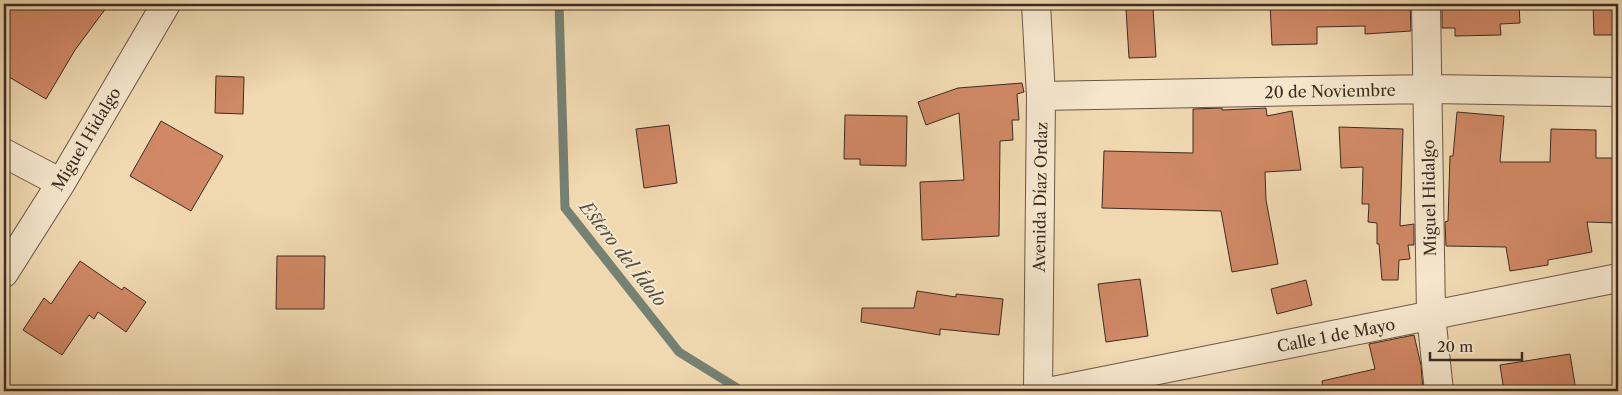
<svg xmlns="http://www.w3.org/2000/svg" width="1622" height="395" font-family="'Libre Caslon Text',serif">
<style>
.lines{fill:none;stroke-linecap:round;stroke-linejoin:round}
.stream{stroke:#758173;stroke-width:9}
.building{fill:#d08865;stroke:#3c2c24}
.minor-casing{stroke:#695747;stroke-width:30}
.minor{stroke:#f5e6cc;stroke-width:28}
.labels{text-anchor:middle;stroke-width:4.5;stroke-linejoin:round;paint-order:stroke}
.street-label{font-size:16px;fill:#3c2c24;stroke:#f5e6cc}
.water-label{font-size:18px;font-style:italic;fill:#545045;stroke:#f5e6cc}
</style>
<rect width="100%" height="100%" fill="#f0d9b1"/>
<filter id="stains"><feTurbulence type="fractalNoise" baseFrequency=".004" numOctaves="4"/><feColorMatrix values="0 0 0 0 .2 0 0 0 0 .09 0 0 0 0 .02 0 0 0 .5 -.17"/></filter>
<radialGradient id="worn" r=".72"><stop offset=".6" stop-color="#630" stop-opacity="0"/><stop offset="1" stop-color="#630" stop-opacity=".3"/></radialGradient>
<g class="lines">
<path class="stream" d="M559,4L565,208L679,352L742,391"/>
</g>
<path class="building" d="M4,4H109L75,50L46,99L4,74Z
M1270,4H1410L1411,31L1365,34V26L1317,27V44L1272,45Z
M1442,4H1519L1520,23L1500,24L1501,35L1455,36V28H1442Z
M1593,4H1618V35H1594Z
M1153,8L1156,57L1129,58L1126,9Z
M216,76L244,77L243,114L215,113Z
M1022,83L1024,92L1017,94L1019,120H1012L1013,140L1000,141L999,236L922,240L920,182L964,180L959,113L926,125L918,102L958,88Z
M1222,108V110L1266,108L1267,116L1292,111L1301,170L1265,172L1266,200L1278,264L1232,272L1221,211L1102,208L1104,151L1193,153V109Z
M1457,112L1504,116L1500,162H1550L1551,129L1596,130V158H1618V223L1587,222L1592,252L1548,260V265L1510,271L1506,247L1446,246L1445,222L1448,221L1450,156H1453Z
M845,115L907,116L906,166L860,165V159H844Z
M161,121L223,156L191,211L130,176Z
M669,125L677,183L644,188L636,129Z
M1339,127L1403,129L1400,226L1414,224V245H1408L1410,259L1399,260L1398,280H1382L1379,244H1377V223L1368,222L1369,204H1362L1363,167L1341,168Z
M277,256H325L324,309H276Z
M80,261L122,290L124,287L146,302L126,332L98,312L94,319L89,315L62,355L23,330L44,298L51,304Z
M1140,279L1148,336L1106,342L1098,284Z
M1306,280L1312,305L1277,314L1271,289Z
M917,291L956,297V294L1003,299L999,335L940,329V335L861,322L862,308H914Z
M1414,335L1421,365L1423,391H1323L1322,381L1375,369L1369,344Z
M1570,354L1576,391H1504L1500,365Z"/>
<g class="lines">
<g class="minor-casing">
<path id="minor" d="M1036,4L1041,96L1038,391
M1426,4L1431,315L1439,391
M1041,96L1428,89L1618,92
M4,153L61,183
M4,273L61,183L166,4
M1053,391L1618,278"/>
</g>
<use href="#minor" class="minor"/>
</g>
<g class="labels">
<g class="street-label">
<text transform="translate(1330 91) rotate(-1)" y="6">20 de Noviembre</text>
<text transform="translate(86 139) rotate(-59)" y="6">Miguel Hidalgo</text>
<text transform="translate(1040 197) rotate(-89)" y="6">Avenida Díaz Ordaz</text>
<text transform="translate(1429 198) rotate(-91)" y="6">Miguel Hidalgo</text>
<text transform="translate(1336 335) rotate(-11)" y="6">Calle 1 de Mayo</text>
</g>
<g class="water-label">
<text transform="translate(623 254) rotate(52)" y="6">Estero del Ídolo</text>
</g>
</g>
<rect width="1622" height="395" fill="none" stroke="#f0d9b1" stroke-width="20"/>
<rect x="5" y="5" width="1612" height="385" fill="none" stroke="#3c2c24" stroke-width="2.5"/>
<rect x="10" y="10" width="1602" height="375" fill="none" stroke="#3c2c24"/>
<path d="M1430 352v8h92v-8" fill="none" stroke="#3c2c24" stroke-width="2.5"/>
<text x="1437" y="352" font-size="15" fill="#3c2c24" stroke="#f5e6cc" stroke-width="4" paint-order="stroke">20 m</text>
<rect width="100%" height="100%" filter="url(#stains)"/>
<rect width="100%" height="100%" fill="url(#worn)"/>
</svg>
